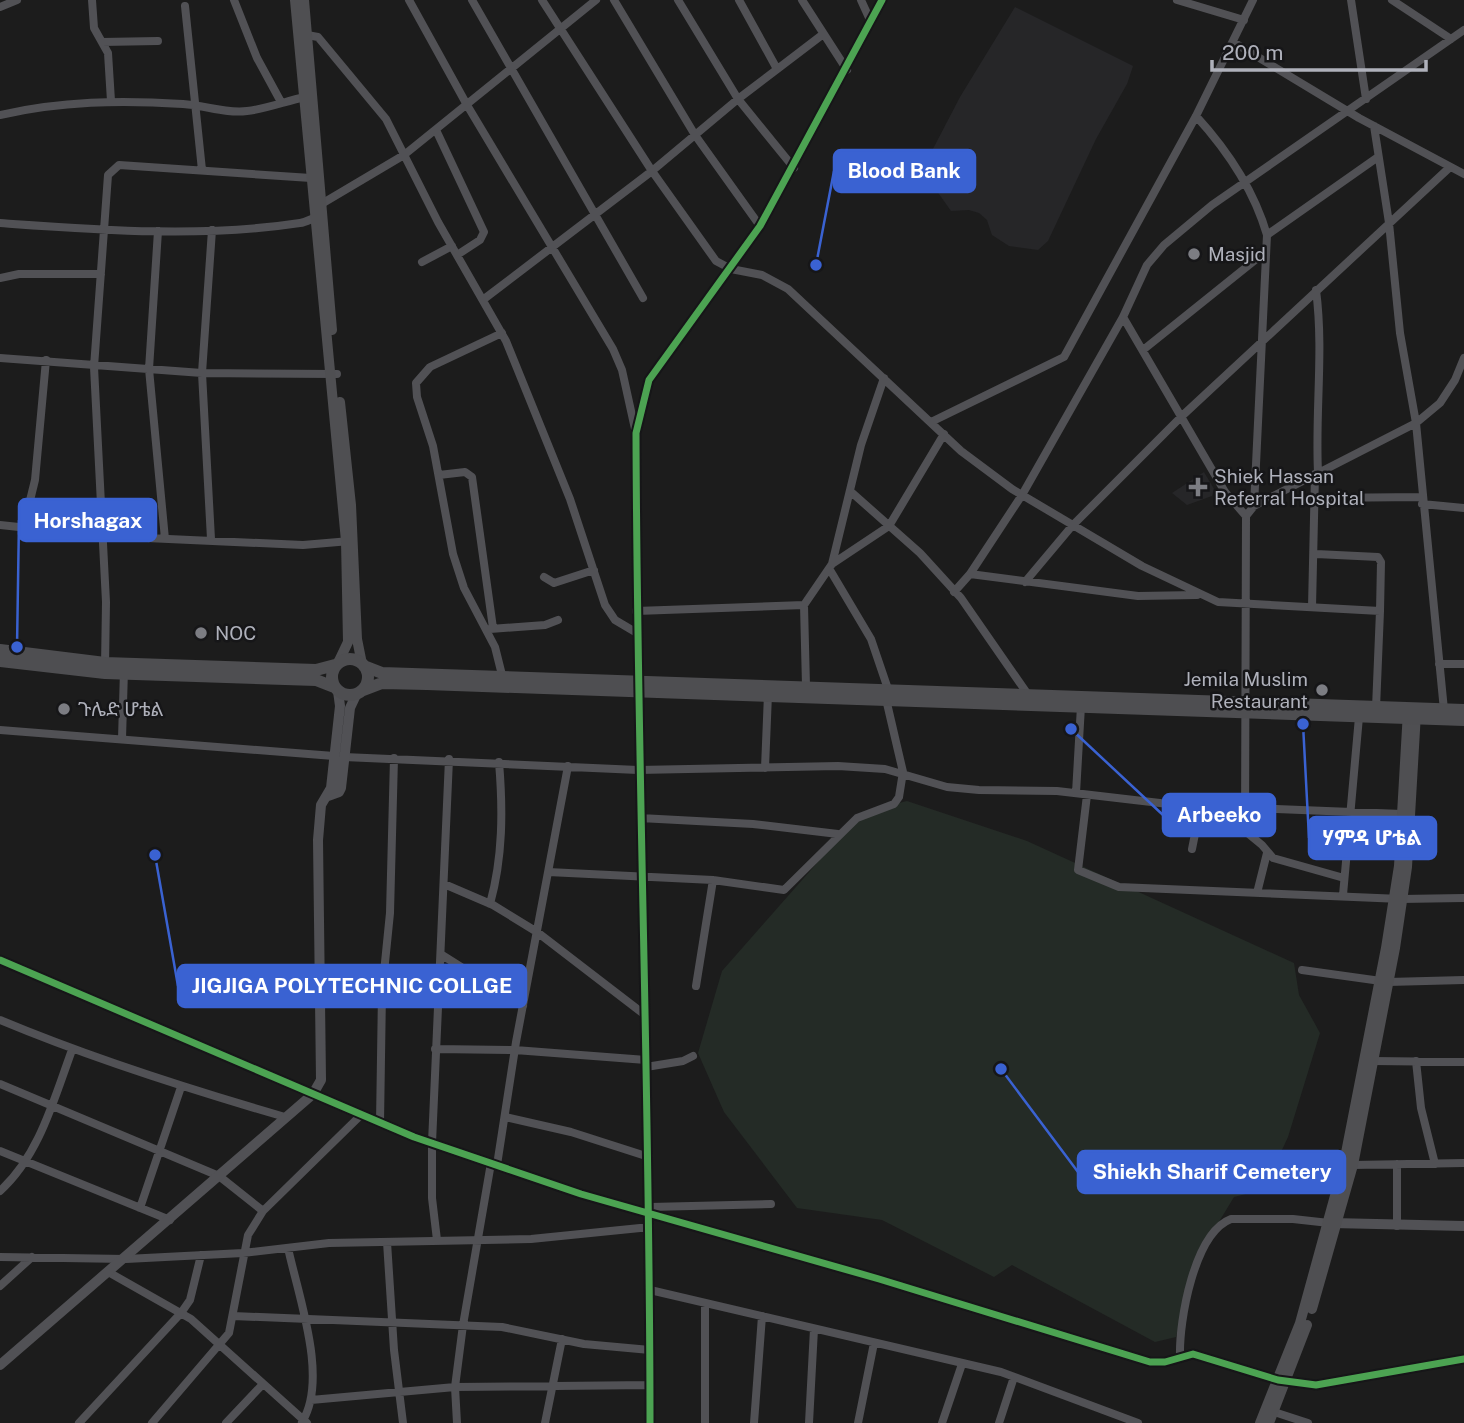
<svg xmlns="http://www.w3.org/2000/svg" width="1464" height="1423" font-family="'Public Sans','Noto Sans Ethiopic',sans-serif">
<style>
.built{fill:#262628}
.green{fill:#242b26}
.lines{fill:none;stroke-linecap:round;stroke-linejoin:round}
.minor{stroke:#515155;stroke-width:8}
.tertiary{stroke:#515155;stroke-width:10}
.secondary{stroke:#4f4f52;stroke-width:10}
.trunk{stroke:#4e4e51;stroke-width:12}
.cycleway-casing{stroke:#161618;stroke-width:11}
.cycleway{stroke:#4ca352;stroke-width:7}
.poi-dot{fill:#7c7d83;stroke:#161618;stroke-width:2.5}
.labels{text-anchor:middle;stroke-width:5;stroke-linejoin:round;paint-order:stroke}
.poi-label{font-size:19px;fill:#afb1bb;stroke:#161618;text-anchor:start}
.leader{fill:none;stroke:#3a62d2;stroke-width:2.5}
.callout-dot{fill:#3a62d2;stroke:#161618;stroke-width:2.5}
.callout{fill:#3a62d2;stroke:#3a62d2;stroke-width:2.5}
.callout-label{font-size:21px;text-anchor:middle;font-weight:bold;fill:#fff}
</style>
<rect width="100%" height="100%" fill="#1c1c1c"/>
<path class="built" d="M1015,7L1133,66L1127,84L1096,139L1048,241L1038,250L1009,246L992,235L987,220L979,213L969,210L951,211L922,170L960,97Z
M1204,472L1214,489L1212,496L1187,505L1172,493Z"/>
<path class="green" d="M907,801L1027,841L1294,963L1299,995L1320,1033L1288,1137L1274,1167L1270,1188L1234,1197L1194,1263L1176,1337L1155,1342L1012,1265L994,1277L882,1220L797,1208L724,1112L698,1053L722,971L862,812Z"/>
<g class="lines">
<path class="minor" d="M92,0L94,28L108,53L111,101
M234,0L257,58L281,102
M409,0L467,105L613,349L622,370L635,429
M472,0L643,298
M542,0L652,171L716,261L731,269L762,275L788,289L961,451L1012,489L1142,566L1218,602L1380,611L1376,708
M614,0L695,135L760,226
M678,0L738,99L794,168
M739,0L777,69
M802,0L847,70
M861,0L871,22
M1177,0L1244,20
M1351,0L1366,99
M1392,0L1451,39
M185,6L202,170
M0,7L17,0
M307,35L318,37L386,119L438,222L506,341L570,499L605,605L615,620L637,633
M102,42L158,41
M1233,42L1359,118L1464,174
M0,115C61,101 120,100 183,104C204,105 226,114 247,111C266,109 286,101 305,97
M1196,116C1227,150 1254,190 1267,235L1254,506
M1374,126L1389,223L1400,333L1416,423L1444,710
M436,130L484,232L480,240L457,255
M318,206L404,155L596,0
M0,223C99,230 202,238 300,223C308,222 313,217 321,216
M158,231L149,369L165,539
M1267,235L1378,157
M422,262L452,246
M0,278L19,274H101
M1316,290C1324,351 1315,411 1318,472
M484,299L652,171L738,99L822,35
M1123,317L1225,492L1246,516
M502,333L430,367L416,383L417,397L433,446L453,554L464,588L495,647L502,675
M1143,350L1264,253
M0,358L202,373L337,374
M931,422L1064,357L1196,116L1253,0
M439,475L465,472L472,477L493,628
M850,491L920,553L961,598L1029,696
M1315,498L1422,497
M1422,504L1464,508
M0,525L103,536L303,545L350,541
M23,529L35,480L46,360
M211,539L202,373L212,230
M1316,554L1378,557L1381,562L1380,611
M832,564L889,526L944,434
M830,570L871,639L888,689
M970,574L1022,495L1123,317L1147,265L1164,245L1212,205L1464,30
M544,577L554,583L594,570
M1025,582L1072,526L1182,416L1449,168
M954,592L970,574L1138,596L1197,595
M804,605L806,686
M1312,607L1315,474
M636,611L804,605L832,564L861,445L884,378
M490,629L545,625L558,620
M1439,664H1464
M105,666L106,602L94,367L108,175L119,165L311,178
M0,730L334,756
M122,739L124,670
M344,757L638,770L838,766L885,769L947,787L979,790L1057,791L1177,805L1402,814
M765,768L768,694
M1076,793L1081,706
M1087,795L1078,870L1119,887L1401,899L1464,898
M1184,808L1245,831L1262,845L1273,858L1344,878
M640,818L753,824L838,834
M1245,831L1246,516L1254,506L1416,423L1440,403L1455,380L1464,358
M1192,849L1199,814
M548,872L713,880L784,890L857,818L894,804L899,797L903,772L886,699
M444,884L493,905L537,932L645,1015
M1257,893L1267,853
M1343,895L1359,717
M490,904C503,857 503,810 499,762
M442,955L523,1006
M0,960L414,1137L581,1194L879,1279L1150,1362H1165L1193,1354L1278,1380L1316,1385L1464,1359
M1302,970L1388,982L1464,980
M696,986L713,880
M0,1020C93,1059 188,1089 285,1117
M435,1049L515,1050L646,1060
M1372,1061L1464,1062
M1416,1061L1421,1108L1435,1164
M646,1067L683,1061L693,1056
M0,1084L219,1176L263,1211
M505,1117L571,1132L649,1157
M380,1123L382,992L390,913L394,758
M0,1151L170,1220
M1397,1164V1226
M497,1165L516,1042L568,766
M1353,1165L1464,1163
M0,1191C39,1156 54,1099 72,1050
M650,1207L771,1204
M140,1208L181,1087
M437,1240L432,1198V1143L449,759
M387,1242L394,1350L403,1423
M288,1248C298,1295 329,1379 302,1422
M0,1257L126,1259L243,1253L329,1243L531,1239L650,1227
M110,1273L191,1319L307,1423
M0,1286L32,1257
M650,1290L1001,1372L1138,1423
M233,1316L502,1327L584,1344L650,1350
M1180,1356C1179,1321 1194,1233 1231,1219H1293L1329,1223
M311,1400L455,1387L650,1385
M1268,1410L1308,1423
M79,1423L181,1313L190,1300L201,1255
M152,1423L229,1333L248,1235L263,1211L361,1115
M226,1423L263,1384
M457,1423L455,1387L463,1325L491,1163
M545,1423L562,1339
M650,1423C650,1093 637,763 636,433L649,380L760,226L882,0
M705,1423V1304
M754,1423L762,1316
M809,1423L814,1329
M858,1423L874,1343
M942,1423L962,1364
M999,1423L1014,1377"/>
<path class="tertiary" d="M328,796L339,792L341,788L350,708L357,693
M1332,1223L1464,1226
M0,1365L313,1094L321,1080L318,840L321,805L331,788L340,706L338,691"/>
<path class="secondary" d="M295,0L346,541L348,642L338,663
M304,0L332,330
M340,402L351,505L357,639L362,664
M1312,1309L1353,1165L1395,948L1407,867L1416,713
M1260,1423L1300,1323L1344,1163L1386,948L1399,866L1408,711
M1269,1423L1307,1325"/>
<path class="trunk" d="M0,650L105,663L316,670L335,665
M332 677a18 18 0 1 1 36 0a18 18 0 1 1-36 0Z
M0,661L105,673L316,680L334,687
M364,666L382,673L1464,710
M361,691L382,683L427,684L1464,720"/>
<g class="cycleway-casing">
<path id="cycleway" d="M0,960L414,1137L581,1194L879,1279L1150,1362H1165L1193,1354L1278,1380L1316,1385L1464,1359
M650,1423C650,1093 637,763 636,433L649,380L760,226L882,0"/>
</g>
<use href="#cycleway" class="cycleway"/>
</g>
<g class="poi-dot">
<circle cx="1194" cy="254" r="7"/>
<path d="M1194.5 476.5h7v7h7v7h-7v7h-7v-7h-7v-7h7z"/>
<circle cx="201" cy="633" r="7"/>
<circle cx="1322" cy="690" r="7"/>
<circle cx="64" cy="709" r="7"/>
</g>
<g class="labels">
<g class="poi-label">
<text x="1208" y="261">Masjid</text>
<text x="1214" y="483">Shiek Hassan<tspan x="1214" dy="22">Referral Hospital</tspan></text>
<text x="215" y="640">NOC</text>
<text x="1308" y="686" text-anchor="end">Jemila Muslim<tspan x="1308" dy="22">Restaurant</tspan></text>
<text x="78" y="716">ጉሌድ ሆቴል</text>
</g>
</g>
<path class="leader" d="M816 265L834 171M17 647L19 520M1071 729L1163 815M1303 724L1309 838M155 855L178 986M1001 1069L1078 1172"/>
<g class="callout-dot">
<circle cx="816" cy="265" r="7"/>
<circle cx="17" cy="647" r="7"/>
<circle cx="1071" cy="729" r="7"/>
<circle cx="1303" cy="724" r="7"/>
<circle cx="155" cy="855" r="7"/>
<circle cx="1001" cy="1069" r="7"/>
</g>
<g class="callout">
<rect x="834" y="150" width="141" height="42" rx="7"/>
<rect x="19" y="499" width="137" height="42" rx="7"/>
<rect x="1163" y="794" width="112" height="42" rx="7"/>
<rect x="1309" y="817" width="127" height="42" rx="7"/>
<rect x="178" y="965" width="348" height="42" rx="7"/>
<rect x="1078" y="1151" width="267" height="42" rx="7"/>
</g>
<g class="callout-label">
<text x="904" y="178">Blood Bank</text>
<text x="88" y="528">Horshagax</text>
<text x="1219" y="822">Arbeeko</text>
<text x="1372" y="845">ሃምዳ ሆቴል</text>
<text x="352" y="993">JIGJIGA POLYTECHNIC COLLGE</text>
<text x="1212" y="1179">Shiekh Sharif Cemetery</text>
</g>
<path d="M1212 60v10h214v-10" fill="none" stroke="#afb1bb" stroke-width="3.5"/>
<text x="1222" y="60" font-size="21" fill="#afb1bb" stroke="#161618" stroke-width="5" paint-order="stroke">200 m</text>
</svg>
